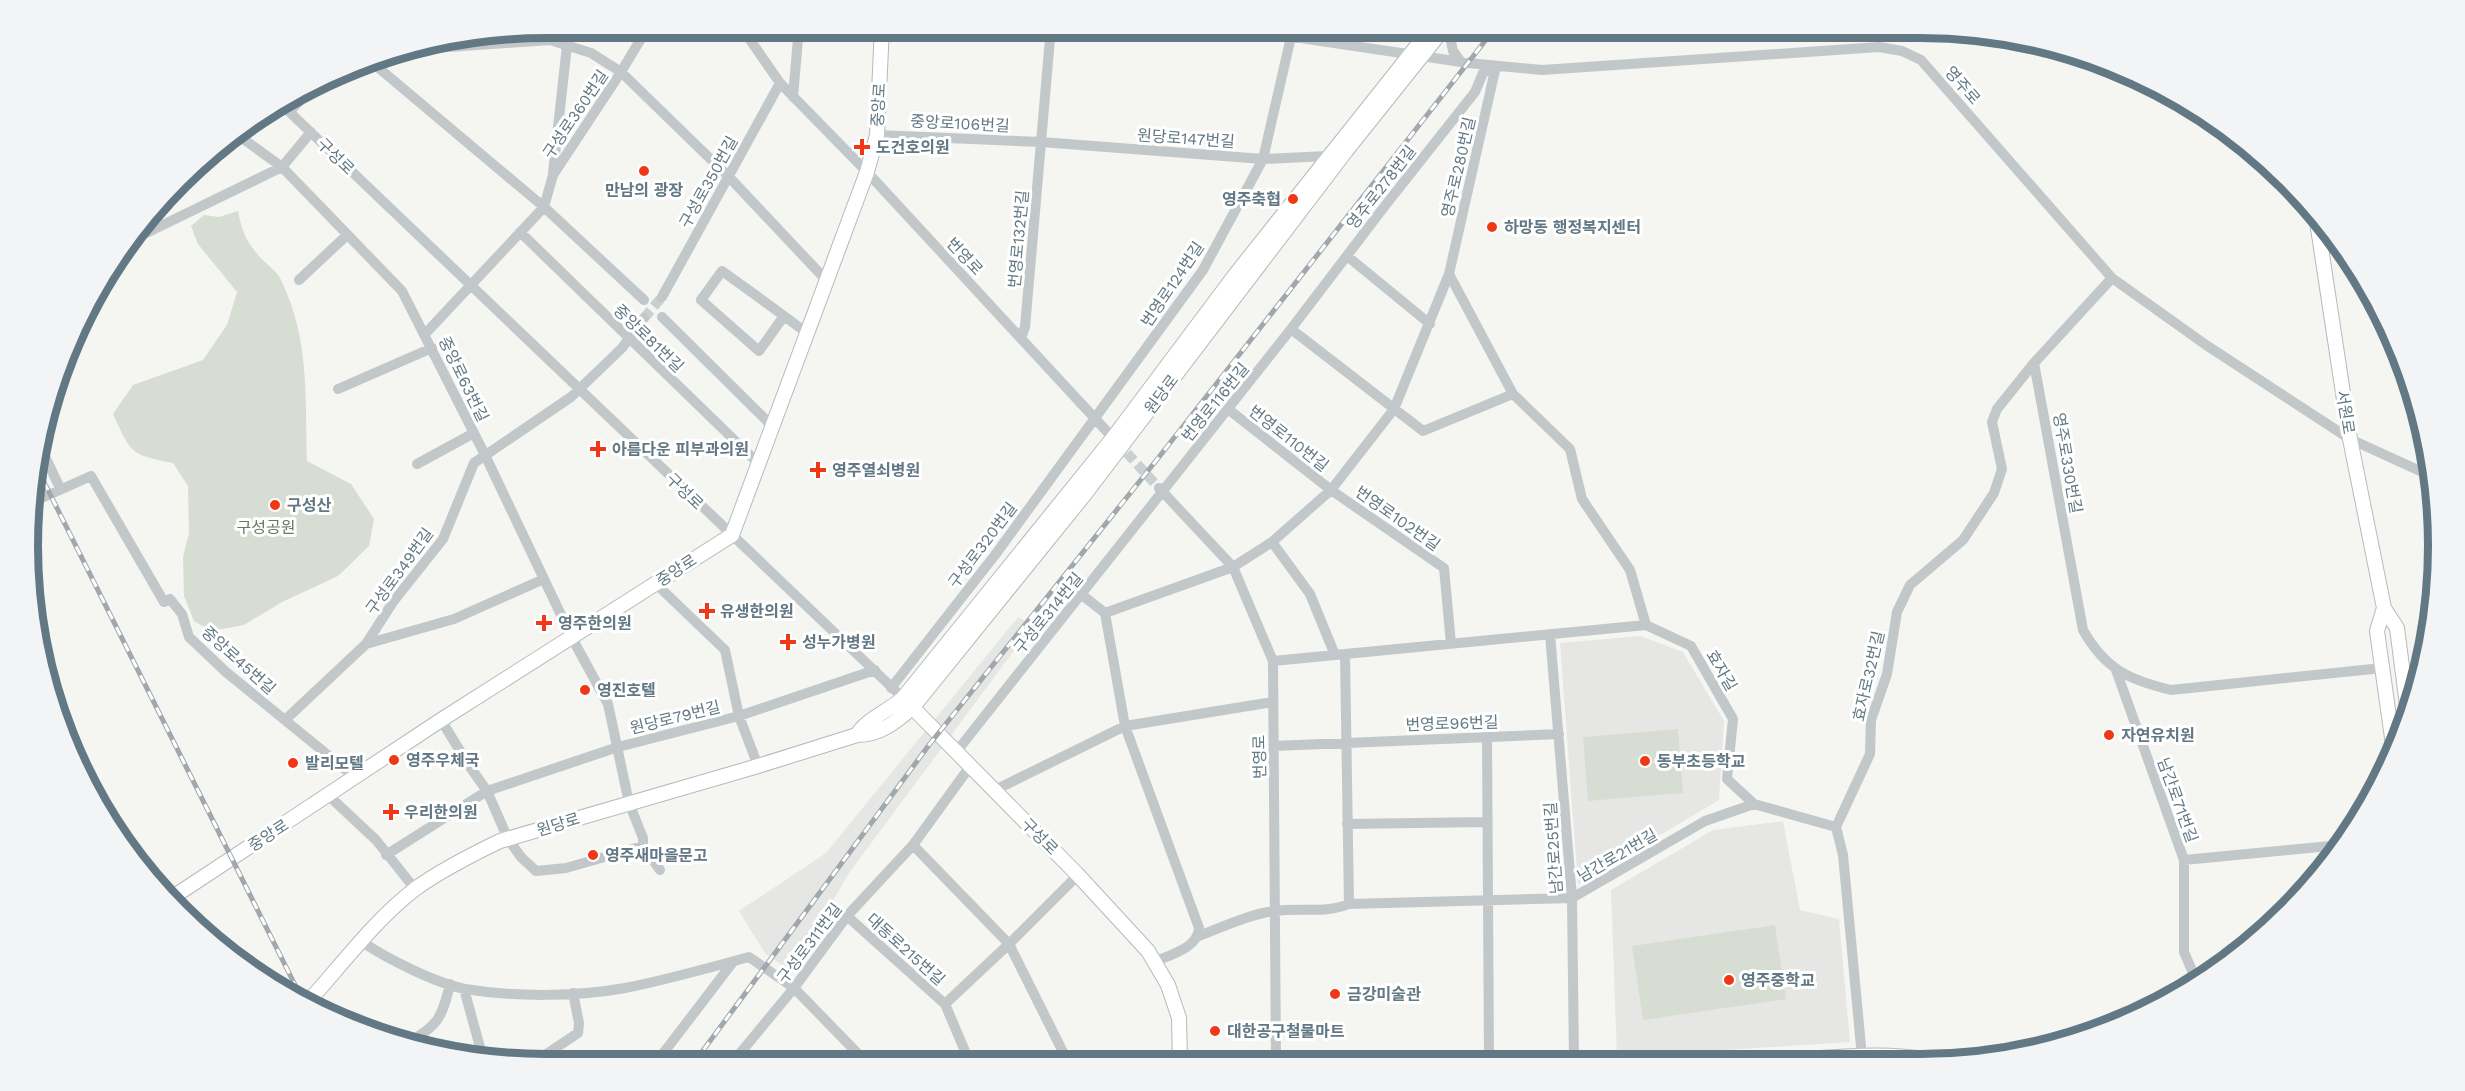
<svg xmlns="http://www.w3.org/2000/svg" width="2465" height="1091" font-family="'Work Sans','Noto Sans KR',sans-serif">
<style>
.built{fill:#e6e7e5}
.green{fill:#d7ddd2}
.lines{fill:none;stroke-linecap:round;stroke-linejoin:round}
.stream{stroke:#b9c7cb;stroke-width:3}
.minor-tunnel{stroke:#c9d0d0;stroke-width:10;stroke-dasharray:10 5;stroke-linecap:butt}
.major-casing{stroke:#b5babd;stroke-width:16}
.minor{stroke:#c2c7c9;stroke-width:10}
.major{stroke:#fff;stroke-width:14}
.rail-casing{stroke:#a0a8ad;stroke-width:5}
.rail{stroke:#fff;stroke-width:3;stroke-dasharray:9;stroke-linecap:butt}
.poi-dot{fill:#f03817;stroke:#fff;stroke-width:2}
.labels{text-anchor:middle;stroke-width:6;stroke-linejoin:round;paint-order:stroke}
.street-label{font-size:16px;fill:#627884;stroke:#fff}
.poi-label{font-size:16px;font-weight:bold;fill:#627884;stroke:#fff;text-anchor:start}
.park-label{font-size:16px;fill:#687b61;stroke:#fff}
.rim{fill:none;stroke:#627884;stroke-width:8}
</style>
<rect width="100%" height="100%" fill="#f5f5f1"/>
<path class="built" d="M1018,617L1033,625L849,873L792,972L765,953L739,911L826,853Z
M1640,636L1683,652L1724,721L1719,800L1578,884L1560,643Z
M1783,821L1800,910L1839,919L1850,1042L1617,1057L1611,890L1713,830Z"/>
<path class="green" d="M238,211C242,234 249,247 266,263C271,268 278,273 281,280C310,339 305,398 307,461L351,484L374,519L369,546L338,576L282,602L244,625L211,631L194,621L184,596L183,557L189,533L188,486L173,463C130,454 132,455 113,414L133,385L203,360L227,325L237,292L198,244L191,226L204,215L219,217Z
M1678,729L1683,793L1588,801L1583,737Z
M1775,925L1786,999L1643,1020L1632,946Z"/>
<g class="lines">
<path class="stream" d="M2432,482L2431,538L2436,567"/>
<path class="minor-tunnel" d="M644,318L662,297
M1117,442L1159,488"/>
<g class="major-casing">
<path id="major" d="M2316,215L2350,439L2384,608L2397,628L2408,713
M2384,608L2377,631L2394,752
M906,701L1078,875L1148,951L1168,985L1179,1018L1180,1062
M857,735C866,719 889,711 903,698L1113,438L1235,275L1432,27
M77,762L101,810
M173,897L441,720L732,535L867,172L877,135L882,27
M309,1001C343,963 375,920 415,889C441,870 471,855 500,841L758,766L857,735C880,735 896,722 913,707L1085,494L1346,151L1445,27
M1787,1060C1833,1058 1883,1051 1928,1060"/>
</g>
<path class="minor" d="M744,27V31L780,83L867,172L1113,438
M1226,27L1468,63L1542,70L1879,47L1902,51L1921,60L2112,278L2206,345L2350,439L2431,476
M1448,27L1453,51L1461,62
M405,50L550,40L591,53L621,72L729,177L827,281
M368,59L544,207L644,300
M793,97L799,27
M279,102L903,698
M290,111L318,82
M235,133L282,167L402,291L485,455L572,638L608,704L629,803L643,838V846L660,870
M877,135L1041,142L1263,159L1328,156
M553,173L569,27
M520,232L759,464
M136,238L282,167L311,132
M1347,256L1430,324
M1449,274L1513,394L1570,449L1582,499L1630,570L1646,625L1691,646L1733,719L1727,779L1754,804L1836,827L1843,855L1862,1057
M2112,278L2034,363L2083,630C2105,669 2129,680 2171,690L2382,668
M299,280L347,235
M662,297L780,83
M784,316L759,351L701,300L722,271C750,291 779,312 807,333
M662,317L772,426
M1291,329L1423,431L1513,394
M425,334L544,207L553,175L621,72L648,27
M1021,338L1025,327L1051,27
M338,389L432,348
M1228,409L1331,490L1444,568L1451,644
M38,442L60,488
M417,464L474,433
M1159,488L1233,567L1273,661L1276,1062
M35,501L91,476L164,602L170,599L182,614L189,637L226,672L356,778
M1272,542L1310,594L1335,655
M655,583L725,650L739,716L758,766
M1082,595L1105,613L1125,726L1199,928C1198,948 1170,955 1154,962
M1105,613L1233,567L1272,542L1331,490L1394,409L1449,274L1496,66
M1550,634L1572,898L1574,1061
M366,644L454,619L544,579
M1345,654L1349,904
M1273,661L1646,625
M2116,670L2184,860V952L2196,980
M891,688L995,555L1203,270L1263,159L1291,37L1295,27
M285,720L366,644L393,602L443,539L474,463L571,397L622,348L644,318
M441,720L470,767L487,791L508,839L521,857L536,871L566,868L643,846
M1487,737L1489,1061
M1274,746L1559,734
M957,751L1291,329L1384,207L1475,92L1483,73L1495,67
M995,790L1125,726L1273,702
M329,796L376,840L415,889
M1347,824L1487,822
M1836,827L1870,754L1871,720L1887,674L1897,612L1910,585L1963,540L1994,493L2002,469L1992,422L1997,409L2034,363
M913,845L1009,944L1068,1062
M386,855L487,791L618,747L739,716L875,670
M2184,860L2340,845
M847,916L945,1004L970,1063
M1199,936C1223,927 1249,914 1275,911C1301,907 1325,914 1349,904L1572,898L1705,821L1754,804
M362,942C388,959 435,983 465,989C514,997 576,997 625,988C666,980 708,968 749,957L794,988L867,1063
M464,989L483,1058
M945,1004L1009,944L1078,875
M407,1043C438,1026 442,1018 450,984
M533,1063L578,1033L579,1023L573,993
M732,1063L794,988L847,916L913,845L971,765
M655,1064L733,962"/>
<use href="#major" class="major"/>
<g class="rail-casing">
<path id="rail" d="M36,466L300,995
M693,1064L929,745L1159,457L1496,27"/>
</g>
<use href="#rail" class="rail"/>
</g>
<g class="poi-dot">
<path d="M859 138h6v6h6v6h-6v6h-6v-6h-6v-6h6z"/>
<circle cx="644" cy="171" r="6"/>
<circle cx="1293" cy="199" r="6"/>
<circle cx="1492" cy="227" r="6"/>
<path d="M595 440h6v6h6v6h-6v6h-6v-6h-6v-6h6z"/>
<path d="M815 461h6v6h6v6h-6v6h-6v-6h-6v-6h6z"/>
<circle cx="275" cy="505" r="6"/>
<path d="M704 602h6v6h6v6h-6v6h-6v-6h-6v-6h6z"/>
<path d="M541 614h6v6h6v6h-6v6h-6v-6h-6v-6h6z"/>
<path d="M785 633h6v6h6v6h-6v6h-6v-6h-6v-6h6z"/>
<circle cx="585" cy="690" r="6"/>
<circle cx="2109" cy="735" r="6"/>
<circle cx="394" cy="760" r="6"/>
<circle cx="1645" cy="761" r="6"/>
<circle cx="293" cy="763" r="6"/>
<path d="M388 803h6v6h6v6h-6v6h-6v-6h-6v-6h6z"/>
<circle cx="593" cy="855" r="6"/>
<circle cx="1729" cy="980" r="6"/>
<circle cx="1335" cy="994" r="6"/>
<circle cx="1215" cy="1031" r="6"/>
</g>
<g class="labels">
<g class="street-label">
<text transform="translate(1963 85) rotate(49)" y="6">영주로</text>
<text transform="translate(878 105) rotate(-87)" y="6">중앙로</text>
<text transform="translate(575 114) rotate(-56)" y="6">구성로360번길</text>
<text transform="translate(960 123) rotate(3)" y="6">중앙로106번길</text>
<text transform="translate(1186 138) rotate(4)" y="6">원당로147번길</text>
<text transform="translate(336 156) rotate(44)" y="6">구성로</text>
<text transform="translate(1458 167) rotate(-77)" y="6">영주로280번길</text>
<text transform="translate(708 182) rotate(-61)" y="6">구성로350번길</text>
<text transform="translate(1381 187) rotate(-52)" y="6">영주로278번길</text>
<text transform="translate(1018 239) rotate(-85)" y="6">번영로132번길</text>
<text transform="translate(965 256) rotate(47)" y="6">번영로</text>
<text transform="translate(1172 284) rotate(-56)" y="6">번영로124번길</text>
<text transform="translate(649 338) rotate(44)" y="6">중앙로81번길</text>
<text transform="translate(464 379) rotate(64)" y="6">중앙로63번길</text>
<text transform="translate(1161 394) rotate(-53)" y="6">원당로</text>
<text transform="translate(1215 402) rotate(-51)" y="6">번영로116번길</text>
<text transform="translate(2346 412) rotate(81)" y="6">서원로</text>
<text transform="translate(1289 438) rotate(38)" y="6">번영로110번길</text>
<text transform="translate(2068 463) rotate(80)" y="6">영주로330번길</text>
<text transform="translate(685 491) rotate(44)" y="6">구성로</text>
<text transform="translate(1398 518) rotate(35)" y="6">번영로102번길</text>
<text transform="translate(982 545) rotate(-53)" y="6">구성로320번길</text>
<text transform="translate(676 570) rotate(-33)" y="6">중앙로</text>
<text transform="translate(399 571) rotate(-54)" y="6">구성로349번길</text>
<text transform="translate(1048 613) rotate(-51)" y="6">구성로314번길</text>
<text transform="translate(239 660) rotate(42)" y="6">중앙로45번길</text>
<text transform="translate(1722 670) rotate(60)" y="6">효자길</text>
<text transform="translate(1868 676) rotate(-77)" y="6">효자로32번길</text>
<text transform="translate(675 717) rotate(-14)" y="6">원당로79번길</text>
<text transform="translate(1452 723) rotate(-2)" y="6">번영로96번길</text>
<text transform="translate(1259 757) rotate(-91)" y="6">번영로</text>
<text transform="translate(2178 800) rotate(70)" y="6">남간로71번길</text>
<text transform="translate(558 824) rotate(-17)" y="6">원당로</text>
<text transform="translate(268 835) rotate(-33)" y="6">중앙로</text>
<text transform="translate(1040 836) rotate(45)" y="6">구성로</text>
<text transform="translate(1553 848) rotate(-94)" y="6">남간로25번길</text>
<text transform="translate(1617 855) rotate(-30)" y="6">남간로21번길</text>
<text transform="translate(809 943) rotate(-53)" y="6">구성로311번길</text>
<text transform="translate(906 949) rotate(42)" y="6">대동로215번길</text>
</g>
<g class="poi-label">
<text x="876" y="153">도건호의원</text>
<text x="644" y="196" text-anchor="middle">만남의 광장</text>
<text x="1281" y="205" text-anchor="end">영주축협</text>
<text x="1504" y="233">하망동 행정복지센터</text>
<text x="612" y="455">아름다운 피부과의원</text>
<text x="832" y="476">영주열쇠병원</text>
<text x="287" y="511">구성산</text>
<text x="720" y="617">유생한의원</text>
<text x="558" y="629">영주한의원</text>
<text x="802" y="648">성누가병원</text>
<text x="597" y="696">영진호텔</text>
<text x="2121" y="741">자연유치원</text>
<text x="406" y="766">영주우체국</text>
<text x="1657" y="767">동부초등학교</text>
<text x="305" y="769">발리모텔</text>
<text x="404" y="818">우리한의원</text>
<text x="605" y="861">영주새마을문고</text>
<text x="1741" y="986">영주중학교</text>
<text x="1347" y="1000">금강미술관</text>
<text x="1227" y="1037">대한공구철물마트</text>
</g>
<g class="park-label">
<text x="266" y="533">구성공원</text>
</g>
</g>
<path d="M0 0H2465V1091H0ZM546 38H1920A508 508 0 0 1 2428 546V546A508 508 0 0 1 1920 1054H546A508 508 0 0 1 38 546V546A508 508 0 0 1 546 38Z" fill="#f2f4f5" fill-rule="evenodd"/>
<path class="rim" d="M546 38H1920A508 508 0 0 1 2428 546V546A508 508 0 0 1 1920 1054H546A508 508 0 0 1 38 546V546A508 508 0 0 1 546 38Z"/>
</svg>
